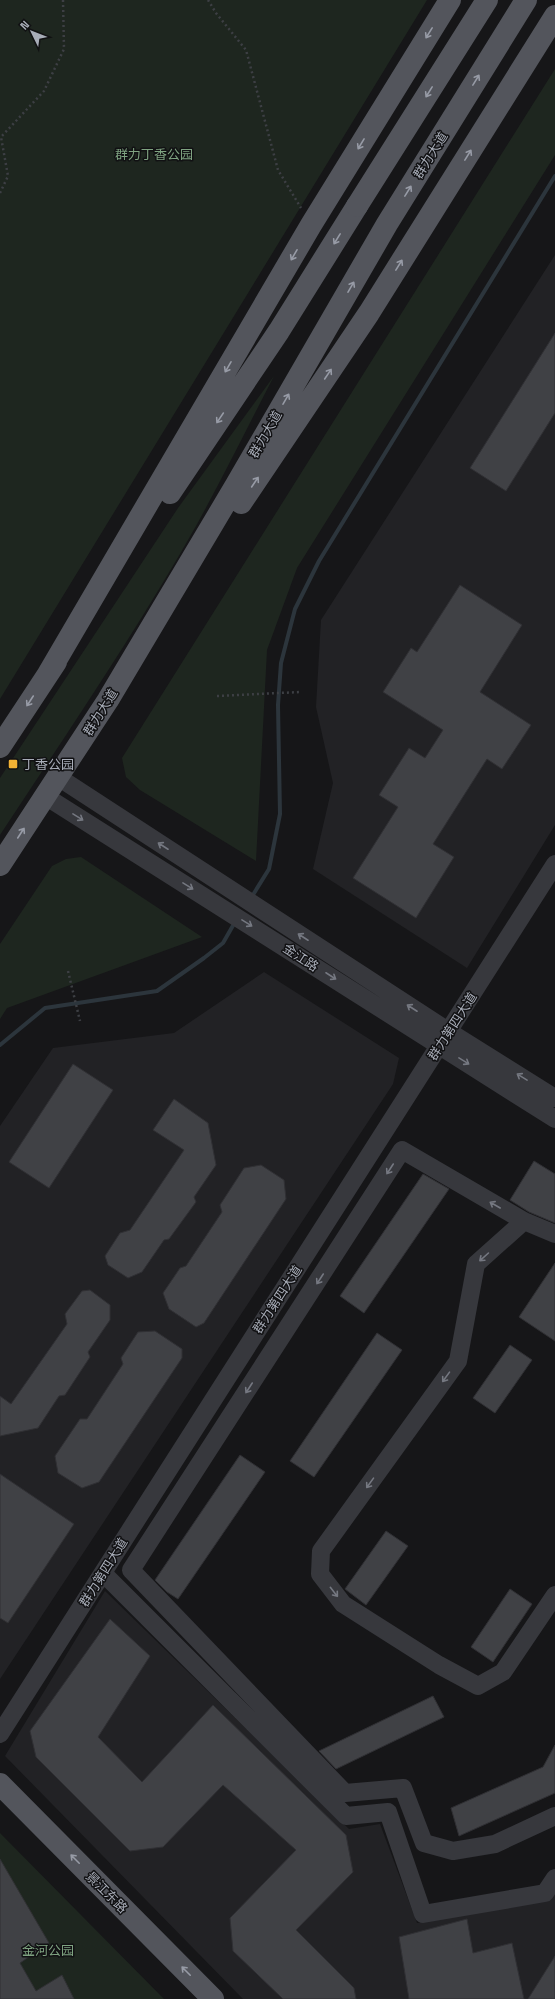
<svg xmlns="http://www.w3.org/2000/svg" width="555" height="1999" font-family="'Space Grotesk','Noto Sans SC',sans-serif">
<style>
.built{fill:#222225}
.green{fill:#1e261f}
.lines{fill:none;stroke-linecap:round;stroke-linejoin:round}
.stream{stroke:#2c353c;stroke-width:4}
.building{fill:#404145;stroke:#303034}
.path{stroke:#3d3f44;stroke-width:2.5;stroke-dasharray:2 3;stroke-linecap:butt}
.minor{stroke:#37383d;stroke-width:18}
.major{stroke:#53555c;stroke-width:22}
.major-bridge{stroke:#53555c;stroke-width:22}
.oneway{stroke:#979ba6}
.oneway2{stroke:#757881}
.poi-dot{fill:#f2b134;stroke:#111113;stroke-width:1.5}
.labels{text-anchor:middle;stroke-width:3;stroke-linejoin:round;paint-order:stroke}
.park-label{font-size:13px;fill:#7fa381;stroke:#111113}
.street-label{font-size:13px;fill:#a8adb8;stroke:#111113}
.poi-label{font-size:13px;fill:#a8adb8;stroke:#111113;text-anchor:start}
</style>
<rect width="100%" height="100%" fill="#161618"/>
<path class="built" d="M555,255V825L467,968L313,869L333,783L316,707L321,620Z
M264,972L399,1058L393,1084L0,1679V1126L53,1048L174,1033Z
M105,1591L349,1829L380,1824L417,1923L550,1898L555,1891V1999H243L5,1756Z"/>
<path class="green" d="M0,0H427L0,699Z
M555,69V155L297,568L267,650L256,861L140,790L126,777L122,758Z
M274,376C248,426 223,477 196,526C136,632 67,733 0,835V778L178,508Z
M81,857L202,937L7,1008L0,1019V944L52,866L66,859Z
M0,1833L164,1999H0Z"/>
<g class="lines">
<path class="stream" d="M251,898L269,869L280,814L278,705L281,663L295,609L319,561L555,176
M0,1045L45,1008L157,991L204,958L223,943L235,922"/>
</g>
<path class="building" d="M555,333V413L506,491L470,468Z
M460,585L522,625L480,692L531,725L502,769L487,759L433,844L454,857L416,918L353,878L398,807L379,795L409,748L425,758L443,730L383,692L411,648L417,652Z
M73,1064L113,1090L49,1188L9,1162Z
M174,1099L208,1123L216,1165L194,1197L196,1202L169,1239L164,1240L142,1272L128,1278L108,1265L105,1256L120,1233L130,1230L184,1150L153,1130Z
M534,1161L555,1174V1223L529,1212L510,1200Z
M261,1165L284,1180L286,1199L204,1323L196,1327L169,1309L163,1293L180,1268L186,1266L222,1212L220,1205L244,1168Z
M423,1174L449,1189L364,1313L340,1296Z
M555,1263V1341L519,1317Z
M90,1290L110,1305V1320L88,1352L90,1357L65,1395L59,1396L38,1428L0,1436V1396L11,1404L67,1324L65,1314L82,1291Z
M155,1331L182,1349V1358L99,1482L82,1488L58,1473L55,1456L80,1419H87L123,1364L121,1358L138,1332Z
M377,1333L402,1350L314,1477L290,1461Z
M510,1345L532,1360L495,1413L473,1398Z
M240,1455L265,1472L178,1599L167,1592L155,1580Z
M0,1474L74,1524L8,1623L0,1618Z
M386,1531L408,1546L366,1605L345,1589Z
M510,1589L532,1604L493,1662L471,1647Z
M110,1619L150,1656L98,1737L142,1782L213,1705L346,1835L353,1872L296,1930L354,1988L356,1999H283L233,1951L230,1918L296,1850L223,1785L163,1847L130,1851L36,1757L30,1731Z
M433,1696L444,1717L336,1769L319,1751Z
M555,1745V1793L459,1836L451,1808L543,1767Z
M0,1859L49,1943L20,1963L36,1991L62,1975L74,1999H0Z
M467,1919L473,1953L512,1943L524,1999H409L399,1937Z
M555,1956V1999H528Z"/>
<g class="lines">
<path class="path" d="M208,0L216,13L246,50L278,170L301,208
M0,193L8,176L1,137L44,91L64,49L63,0
M217,696L300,692
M68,971L80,1021"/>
<path class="minor" d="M58,777L448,1031L555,1098
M45,796L555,1119
M524,1221L476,1264L458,1361L321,1551L320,1574L343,1604L439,1665L478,1686L503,1672L555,1595
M555,1234L524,1221L402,1150L131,1570L345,1793L403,1788L424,1843L453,1851L495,1844L555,1816
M103,1573L346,1816L388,1812L423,1914L545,1893L555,1878
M0,1734L555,864"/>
<path class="major" d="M170,493L279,331L357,206
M241,503L369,313L555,16
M48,674L311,225L450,0
M0,747L56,662
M0,865L108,700L236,485L387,224L526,0
M0,1784L213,1999"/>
<path class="major-bridge" d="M357,206L487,0"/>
</g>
<defs><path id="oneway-shaft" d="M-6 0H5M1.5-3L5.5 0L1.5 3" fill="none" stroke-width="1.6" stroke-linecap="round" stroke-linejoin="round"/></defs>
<g class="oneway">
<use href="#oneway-shaft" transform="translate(429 33) rotate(122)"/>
<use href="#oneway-shaft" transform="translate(476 80) rotate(-58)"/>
<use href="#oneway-shaft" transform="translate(429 92) rotate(122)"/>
<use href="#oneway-shaft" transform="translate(361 144) rotate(121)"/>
<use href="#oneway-shaft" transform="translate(468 155) rotate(-58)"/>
<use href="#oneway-shaft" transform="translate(408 191) rotate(-58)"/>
<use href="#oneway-shaft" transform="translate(337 239) rotate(122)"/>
<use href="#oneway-shaft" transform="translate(294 255) rotate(120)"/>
<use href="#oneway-shaft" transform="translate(399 265) rotate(-58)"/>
<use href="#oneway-shaft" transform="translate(351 287) rotate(-60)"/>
<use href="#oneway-shaft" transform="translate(228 367) rotate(120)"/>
<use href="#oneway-shaft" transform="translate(328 374) rotate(-56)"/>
<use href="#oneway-shaft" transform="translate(286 399) rotate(-60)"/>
<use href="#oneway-shaft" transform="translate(220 418) rotate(124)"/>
<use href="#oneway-shaft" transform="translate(255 482) rotate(-56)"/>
<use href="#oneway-shaft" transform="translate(30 701) rotate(123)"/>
<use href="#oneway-shaft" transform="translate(21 833) rotate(-57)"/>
<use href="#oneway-shaft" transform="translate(75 1859) rotate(-135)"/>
<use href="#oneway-shaft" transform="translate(186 1971) rotate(-135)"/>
</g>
<g class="oneway2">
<use href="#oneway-shaft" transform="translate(78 817) rotate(32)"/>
<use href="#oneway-shaft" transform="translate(163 846) rotate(-147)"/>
<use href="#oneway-shaft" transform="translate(188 886) rotate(32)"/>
<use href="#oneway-shaft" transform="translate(247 923) rotate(32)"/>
<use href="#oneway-shaft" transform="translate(303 937) rotate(-147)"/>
<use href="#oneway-shaft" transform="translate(331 976) rotate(33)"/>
<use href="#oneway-shaft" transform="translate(412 1008) rotate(-147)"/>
<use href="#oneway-shaft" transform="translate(464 1061) rotate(32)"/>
<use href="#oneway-shaft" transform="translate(522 1077) rotate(-148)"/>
<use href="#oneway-shaft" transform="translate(390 1169) rotate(123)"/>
<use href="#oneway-shaft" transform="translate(495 1205) rotate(-150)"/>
<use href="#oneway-shaft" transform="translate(484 1257) rotate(138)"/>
<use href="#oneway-shaft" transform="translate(320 1279) rotate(123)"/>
<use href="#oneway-shaft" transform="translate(446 1377) rotate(126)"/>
<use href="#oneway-shaft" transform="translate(249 1388) rotate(123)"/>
<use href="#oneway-shaft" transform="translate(370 1483) rotate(126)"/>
<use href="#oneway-shaft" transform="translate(334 1592) rotate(52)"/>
</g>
<rect class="poi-dot" x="8" y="759" width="10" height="10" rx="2"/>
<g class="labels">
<g class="park-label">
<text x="154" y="159">群力丁香公园</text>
<text x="48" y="1955">金河公园</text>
</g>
<g class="street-label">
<text transform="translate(430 155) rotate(-58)" y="5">群力大道</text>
<text transform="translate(265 434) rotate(-60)" y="5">群力大道</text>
<text transform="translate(100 712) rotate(-58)" y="5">群力大道</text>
<text transform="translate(301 957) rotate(33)" y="5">金江路</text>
<text transform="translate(452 1026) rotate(-57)" y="5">群力第四大道</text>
<text transform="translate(277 1299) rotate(-57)" y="5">群力第四大道</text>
<text transform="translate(103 1572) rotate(-58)" y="5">群力第四大道</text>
<text transform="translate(107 1892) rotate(45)" y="5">景江东路</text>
</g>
<g class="poi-label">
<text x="22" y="769">丁香公园</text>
</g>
</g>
<g transform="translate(32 32) rotate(313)" stroke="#111113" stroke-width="3" paint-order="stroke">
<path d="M0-3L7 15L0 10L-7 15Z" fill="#a8adb8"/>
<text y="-6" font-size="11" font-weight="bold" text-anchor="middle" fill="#a8adb8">N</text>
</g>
</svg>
